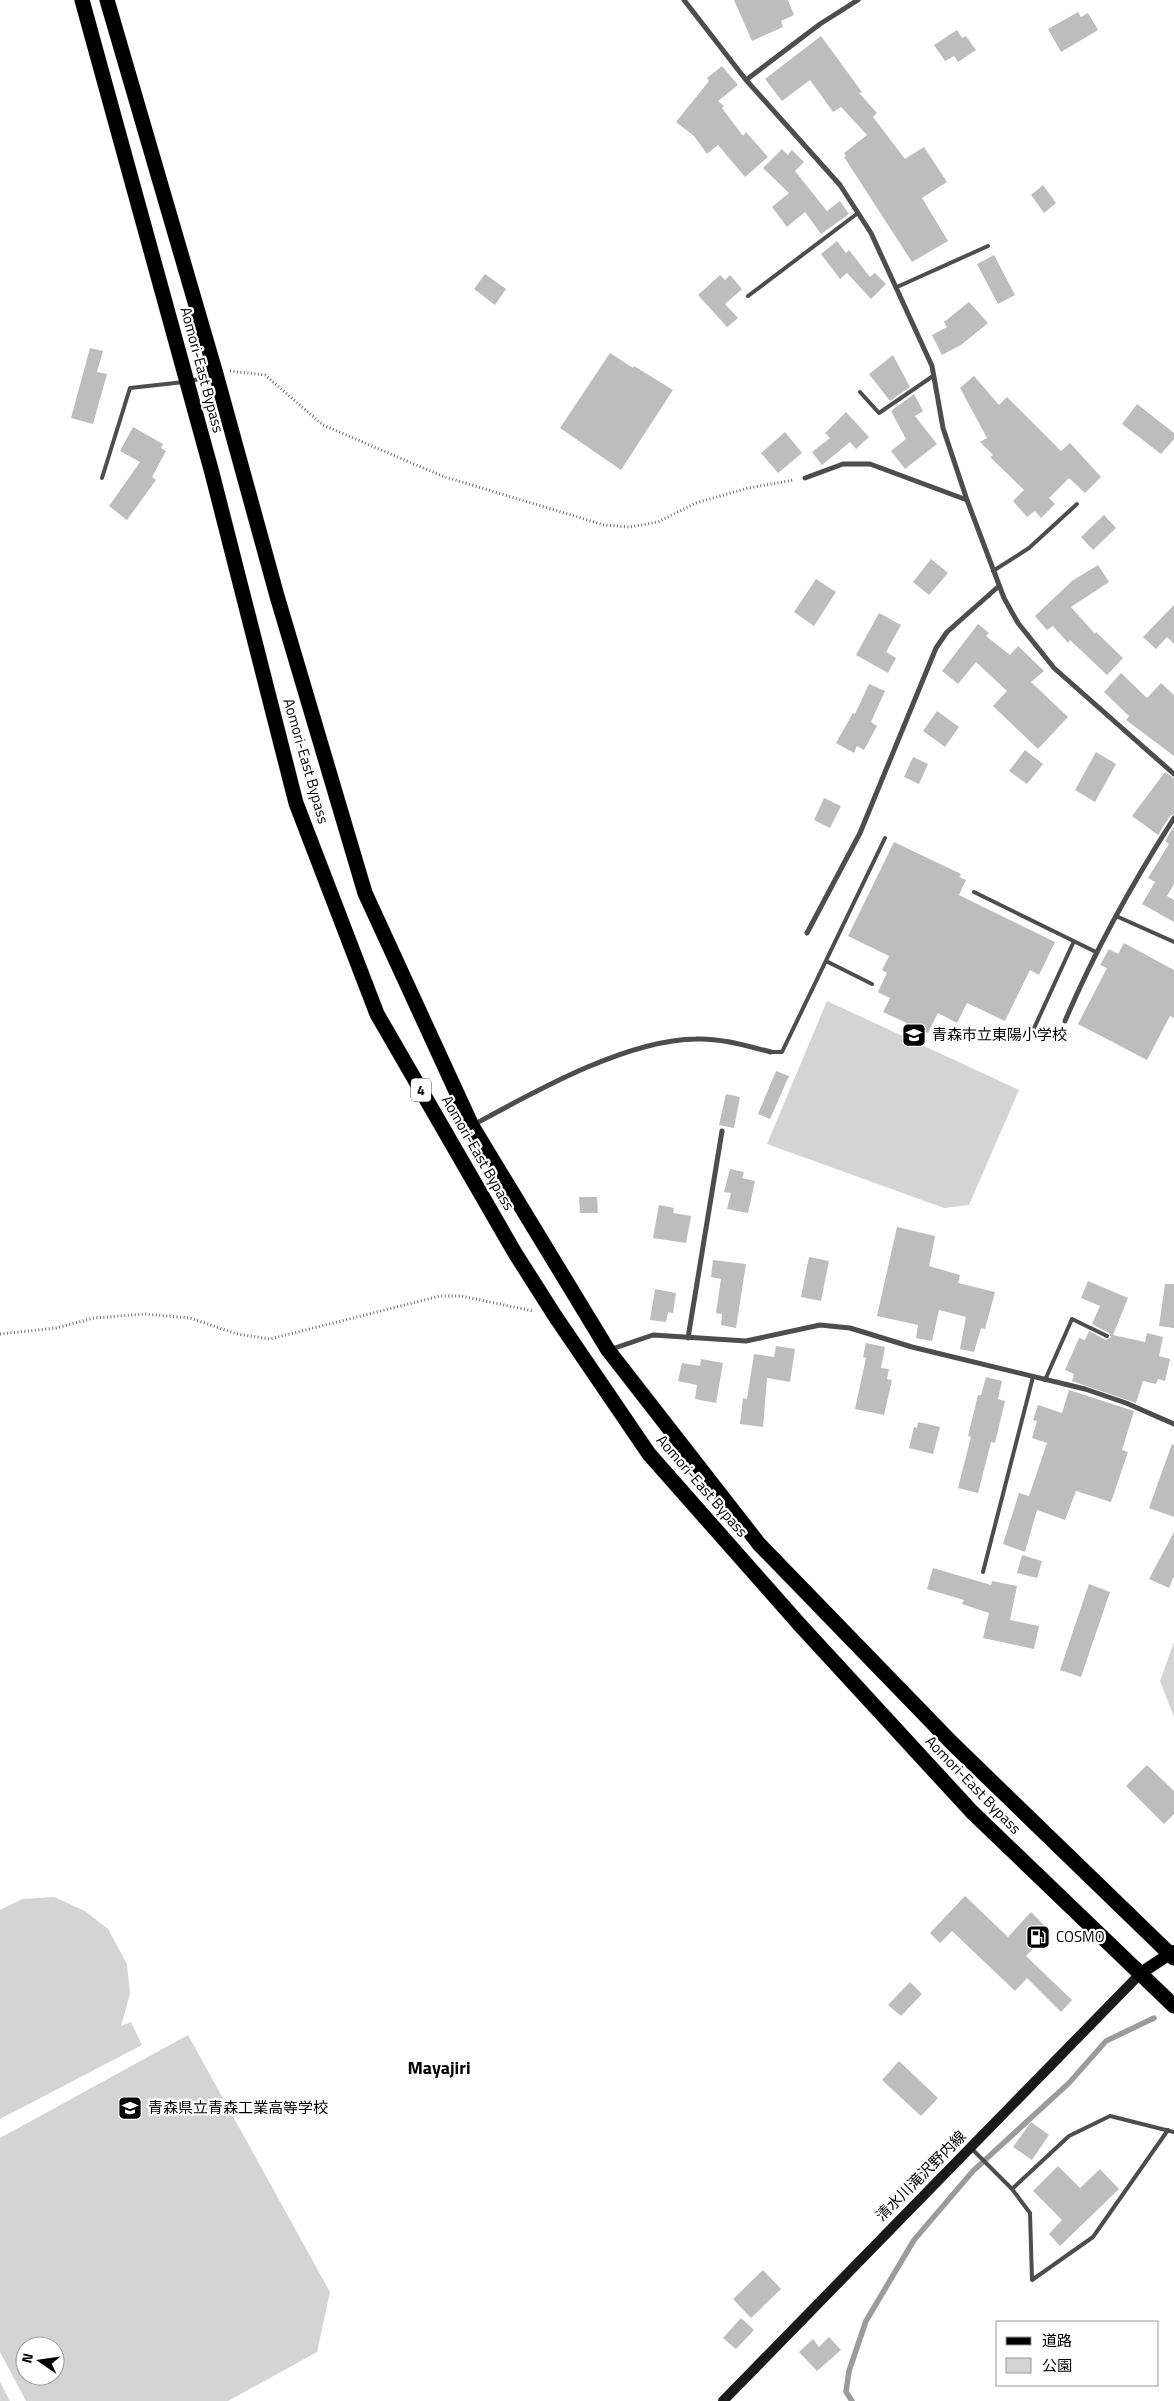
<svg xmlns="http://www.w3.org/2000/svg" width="1174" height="2401" font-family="'Titillium Web','Noto Sans JP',sans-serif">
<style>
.green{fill:#d4d4d4;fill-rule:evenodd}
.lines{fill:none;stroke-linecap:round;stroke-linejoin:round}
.stream{stroke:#9b9b9b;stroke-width:5.5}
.building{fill:#bdbdbd}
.primary-casing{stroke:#dbdbdb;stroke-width:14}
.highway-casing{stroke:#dbdbdb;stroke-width:16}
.path{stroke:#6f6f6f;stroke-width:3;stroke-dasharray:1 2.5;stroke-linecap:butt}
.lane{stroke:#4d4d4d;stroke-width:4}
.street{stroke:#4d4d4d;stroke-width:5}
.secondary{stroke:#1a1a1a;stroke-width:10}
.primary{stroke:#000;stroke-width:12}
.highway{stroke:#000;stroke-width:15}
.labels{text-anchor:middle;stroke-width:4.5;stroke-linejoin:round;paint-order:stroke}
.shield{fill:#fff;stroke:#4c4c4c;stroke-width:1}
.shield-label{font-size:14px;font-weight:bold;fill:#000}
.street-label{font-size:15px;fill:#000;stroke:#fff}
.poi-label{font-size:15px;fill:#000;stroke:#fff;text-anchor:start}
.quarter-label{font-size:18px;font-weight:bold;fill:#000;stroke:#fff}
</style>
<rect width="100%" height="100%" fill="#fff"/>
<path class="green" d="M827,1001L1019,1090L969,1205L944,1208L767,1144Z
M1174,1642V1717L1160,1681Z
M54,1897L85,1911L108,1929L127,1964L130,1994L121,2026L131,2022L142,2045L0,2119V1910L22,1899Z
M188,2035L330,2292L317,2352L228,2401H26L0,2352V2138ZM25,2346H55V2376H25Z
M0,2382L10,2401H0Z"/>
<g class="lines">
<path class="stream" d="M852,2401L846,2392L849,2371L866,2321L914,2240L973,2171L1069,2083L1106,2041L1154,2018"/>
</g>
<path class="building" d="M734,0H788L794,15L781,21L783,27L752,41Z
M1078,12L1081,17L1088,13L1098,30L1061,52L1048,29Z
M957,30L962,38L966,36L976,50L958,62L954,56L945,61L934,45Z
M821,36L862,92L859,93L877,113L873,117L905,159L924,147L947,182L922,198L948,241L912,262L844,157L846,156L844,153L867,135L841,107L833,112L810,80L782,101L765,79Z
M722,66L738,85L718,101L724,106L722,108L743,136L746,132L768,157L745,177L718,145L707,154L694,136L676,122L709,81L707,78Z
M782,149L788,155L792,150L804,162L795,171L827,211L840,201L849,214L821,234L805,212L787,227L772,207L789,193L763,168Z
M1043,185L1056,203L1044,213L1031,195Z
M837,241L846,253L849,250L870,277L875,273L886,284L871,299L847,273L840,279L821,254Z
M994,255L1015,295L998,304L977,264Z
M485,274L506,289L495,305L474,289Z
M720,275L725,280L730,275L742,289L725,304L738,318L727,327L698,295Z
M969,302L988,323L961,345L942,355L932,335L947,327L944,322Z
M90,348L103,351L97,372L107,374L93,424L71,418Z
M610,353L633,368L634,366L673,390L621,470L560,428Z
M893,355L910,387L890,401L869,374Z
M974,376L999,405L1007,397L1061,451L1070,443L1101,477L1085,493L1069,478L1049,498L1055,504L1041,518L1035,511L1027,517L1013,501L1024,490L990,457L993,455L980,442L987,438L960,388Z
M914,394L923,411L915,416L937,444L905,469L891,451L906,439L891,411Z
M1137,404L1174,433V439L1161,454L1122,424Z
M846,412L869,437L856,449L850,442L822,465L812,452L830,438L825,433Z
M133,427L163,444L161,448L166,451L152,477L156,480L127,520L109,506L140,462L120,451Z
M785,432L802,453L778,473L761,453Z
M1104,515L1116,528L1093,550L1081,537Z
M931,559L948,573L929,595L913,582Z
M1098,565L1109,582L1071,607L1095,634L1096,632L1123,658L1107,675L1070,640L1068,643L1053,626L1047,630L1035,616L1072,581Z
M816,579L836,592L814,626L794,612Z
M1174,605V644L1167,637L1156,649L1143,637Z
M879,613L901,625L886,652L896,658L888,673L856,655Z
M978,624L989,633L986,636L1010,655L1018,646L1044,671L1031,682L1068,717L1038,749L993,706L1007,691L976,662L958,684L942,671Z
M1121,673L1147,698L1161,683L1174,695V756L1126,720L1129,716L1104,692Z
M869,684L885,691L871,722L877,726L864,750L857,746L854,753L836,743L853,713L855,714Z
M937,711L959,727L945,747L923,731Z
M1025,750L1043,764L1027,784L1009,771Z
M1096,752L1116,764L1095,802L1075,790Z
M913,757L928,764L919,784L904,777Z
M1165,772L1174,778V814L1170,816L1158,835L1132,816Z
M824,798L841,806L830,828L814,820Z
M1174,826V884L1167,896L1174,900V922L1142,904L1155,882L1148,878L1169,844L1165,841Z
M894,842L961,874L959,877L966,880L959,895L1055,942L1039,975L1030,970L1005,1021L967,1003L957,1023L938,1013L928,1033L883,1012L890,998L878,992L887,973L882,970L889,956L848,936Z
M1124,943L1174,970V1018L1170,1016L1147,1060L1078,1024L1107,968L1100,965L1109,949L1118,954Z
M776,1071L789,1076L770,1119L758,1114Z
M726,1094L740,1097L734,1128L719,1125Z
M730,1169L744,1172L742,1178L755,1181L748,1213L727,1209L731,1193L724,1192Z
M579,1197H597L598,1213H580Z
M659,1205L674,1208L673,1213L691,1216L686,1243L653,1238Z
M897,1227L935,1236L929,1266L960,1275L958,1283L995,1292L985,1329L981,1328L974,1352L960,1349L966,1317L939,1310L932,1341L916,1338L918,1325L877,1316Z
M809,1257L829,1261L821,1301L801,1297Z
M713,1260L746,1264L736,1328L721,1325L722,1314L716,1313L721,1279L711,1277Z
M1088,1281L1128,1298L1113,1335L1145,1342L1147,1333L1163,1337L1159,1356L1170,1359L1165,1381L1158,1379L1156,1384L1143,1381L1136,1403L1072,1381L1074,1374L1065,1370L1079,1338L1085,1340L1089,1331L1106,1340L1111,1337L1109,1333L1092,1324L1100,1306L1081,1298Z
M1165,1284H1174V1328L1159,1326Z
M655,1289L676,1293L673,1313L668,1312L666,1322L650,1320Z
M866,1343L885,1347L881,1368L889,1369L887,1379L892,1380L884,1415L855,1409L866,1358L863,1357Z
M776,1346L795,1349L790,1382L767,1378L763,1427L740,1424L743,1398L747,1399L754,1354L774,1357Z
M701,1359L723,1363L716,1403L695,1399L697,1385L678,1381L682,1363L700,1366Z
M986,1377L1002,1381L998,1399L1005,1401L995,1443L991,1442L978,1493L958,1488L971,1437L968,1436L978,1395H981Z
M1069,1390L1134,1411L1122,1450L1128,1452L1111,1502L1076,1491L1065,1520L1037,1510L1025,1552L1003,1544L1019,1493L1029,1496L1047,1443L1032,1438L1037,1421L1033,1420L1038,1405L1062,1413Z
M918,1422L940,1427L933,1454L909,1448L914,1427L917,1428Z
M1172,1444L1174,1445V1517L1149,1508Z
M1174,1532V1576L1169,1588L1149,1579Z
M1022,1555L1042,1561L1037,1578L1017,1573Z
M933,1568L991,1585L992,1581L1017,1586L1010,1620L1039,1626L1034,1649L983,1638L989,1613L962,1604L964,1600L927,1589Z
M1089,1584L1110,1592L1081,1677L1060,1670Z
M1147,1765L1174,1791V1814L1164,1824L1126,1786Z
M965,1896L1008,1937L1031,1912L1050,1931L1026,1956L1072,2000L1061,2012L1027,1978L1015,1991L952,1931L940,1943L930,1933Z
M910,1982L922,1994L901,2016L888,2005Z
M899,2061L938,2098L921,2116L882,2080Z
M1031,2122L1049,2135L1032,2160L1013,2147Z
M1058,2166L1080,2188L1100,2169L1119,2189L1060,2246L1049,2234L1062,2220L1033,2191Z
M763,2270L781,2289L751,2318L733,2299Z
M741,2318L754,2330L736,2349L723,2338Z
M829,2337L841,2350L817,2371L799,2352L813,2339L819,2347Z"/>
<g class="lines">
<g class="primary-casing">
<path id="primary" d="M1141,1973L1174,1951"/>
</g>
<g class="highway-casing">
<path id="highway" d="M82,0L212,473L296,803L377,1014L515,1253L555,1316L649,1454L800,1625L972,1812L1174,2006
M107,0L216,374L277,596L365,893L472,1126L608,1350L759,1544L952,1743L1174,1958"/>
</g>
<path class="path" d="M230,371L265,375L323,425L442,476L604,525L629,527L658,522L696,503L748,488L794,480
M0,1334L56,1328L94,1318L145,1314L190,1318L237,1334L270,1339L440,1296H461L533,1311"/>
<path class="lane" d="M897,287L988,246
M748,296L858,213
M191,381L213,375
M860,392L879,413L933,376
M102,478L130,388L184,382
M993,571L1029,548L1077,504
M974,892L1096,952
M1116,916L1174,942
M826,961L872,984
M1030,1037L1074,941
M771,1052H782L885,838
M1045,1380L1072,1319L1107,1336
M983,1572L1033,1377
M972,2149L1012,2189L1069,2136L1110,2116L1174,2132
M1012,2189L1030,2213L1032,2280L1093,2237L1168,2130"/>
<path class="street" d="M684,0L746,80L840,185L871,233L932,366L943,428L967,500L1004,598L1018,623L1054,668L1174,774
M746,80L820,24L858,0
M805,478L843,464H870L967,500
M807,933L860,833L936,648L947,632L999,586
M1065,1021C1095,950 1133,882 1174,818
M473,1125C534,1092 625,1040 696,1039C721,1038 747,1046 771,1052
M688,1338L722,1131
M609,1350L653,1335L746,1341L820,1325L850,1328L912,1347L1085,1389L1126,1403L1174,1424"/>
<path class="secondary" d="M723,2401L1141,1973"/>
<use href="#primary" class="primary"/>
<use href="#highway" class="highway"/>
</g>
<defs>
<g id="school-square" transform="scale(1.25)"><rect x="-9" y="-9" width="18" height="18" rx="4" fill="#000" stroke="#fff"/><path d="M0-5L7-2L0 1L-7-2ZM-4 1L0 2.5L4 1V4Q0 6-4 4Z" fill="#fff"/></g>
<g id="fuel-square" transform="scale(1.25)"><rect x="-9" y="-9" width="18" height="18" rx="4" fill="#000" stroke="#fff"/><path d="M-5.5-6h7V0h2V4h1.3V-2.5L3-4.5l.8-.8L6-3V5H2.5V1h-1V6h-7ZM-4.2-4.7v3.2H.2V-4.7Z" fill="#fff"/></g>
</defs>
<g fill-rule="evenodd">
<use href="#school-square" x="914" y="1035"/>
<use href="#fuel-square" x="1038" y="1937"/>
<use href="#school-square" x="130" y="2108"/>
</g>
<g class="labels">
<rect class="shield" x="411" y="1078.5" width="20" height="23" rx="4"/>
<g class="shield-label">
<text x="421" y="1095">4</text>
</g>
<g class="street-label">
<text transform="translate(202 370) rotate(75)" y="5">Aomori-East Bypass</text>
<text transform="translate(306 761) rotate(74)" y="5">Aomori-East Bypass</text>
<text transform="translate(478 1153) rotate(60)" y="5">Aomori-East Bypass</text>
<text transform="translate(702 1486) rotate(49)" y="5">Aomori-East Bypass</text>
<text transform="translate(973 1785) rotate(46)" y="5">Aomori-East Bypass</text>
<text transform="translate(921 2176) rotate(-45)" y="5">清水川滝沢野内線</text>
</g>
<g class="poi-label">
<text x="932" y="1040">青森市立東陽小学校</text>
<text x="1056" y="1942">COSMO</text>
<text x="148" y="2113">青森県立青森工業高等学校</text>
</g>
<g class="quarter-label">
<text x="439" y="2074">Mayajiri</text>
</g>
</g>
<rect x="996" y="2321" width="162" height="65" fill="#ffffff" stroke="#999999"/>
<rect x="1006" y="2337" width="25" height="8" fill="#000000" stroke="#999999"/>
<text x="1042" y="2346" font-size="15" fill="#000000">道路</text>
<rect x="1006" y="2358" width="25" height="15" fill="#d4d4d4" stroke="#999999"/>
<text x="1042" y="2371" font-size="15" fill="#000000">公園</text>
<g transform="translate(40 2361) rotate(283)"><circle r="24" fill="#ffffff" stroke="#999999"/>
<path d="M0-4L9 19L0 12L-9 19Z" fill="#000000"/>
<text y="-8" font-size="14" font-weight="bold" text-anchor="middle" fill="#000000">N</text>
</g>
</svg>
